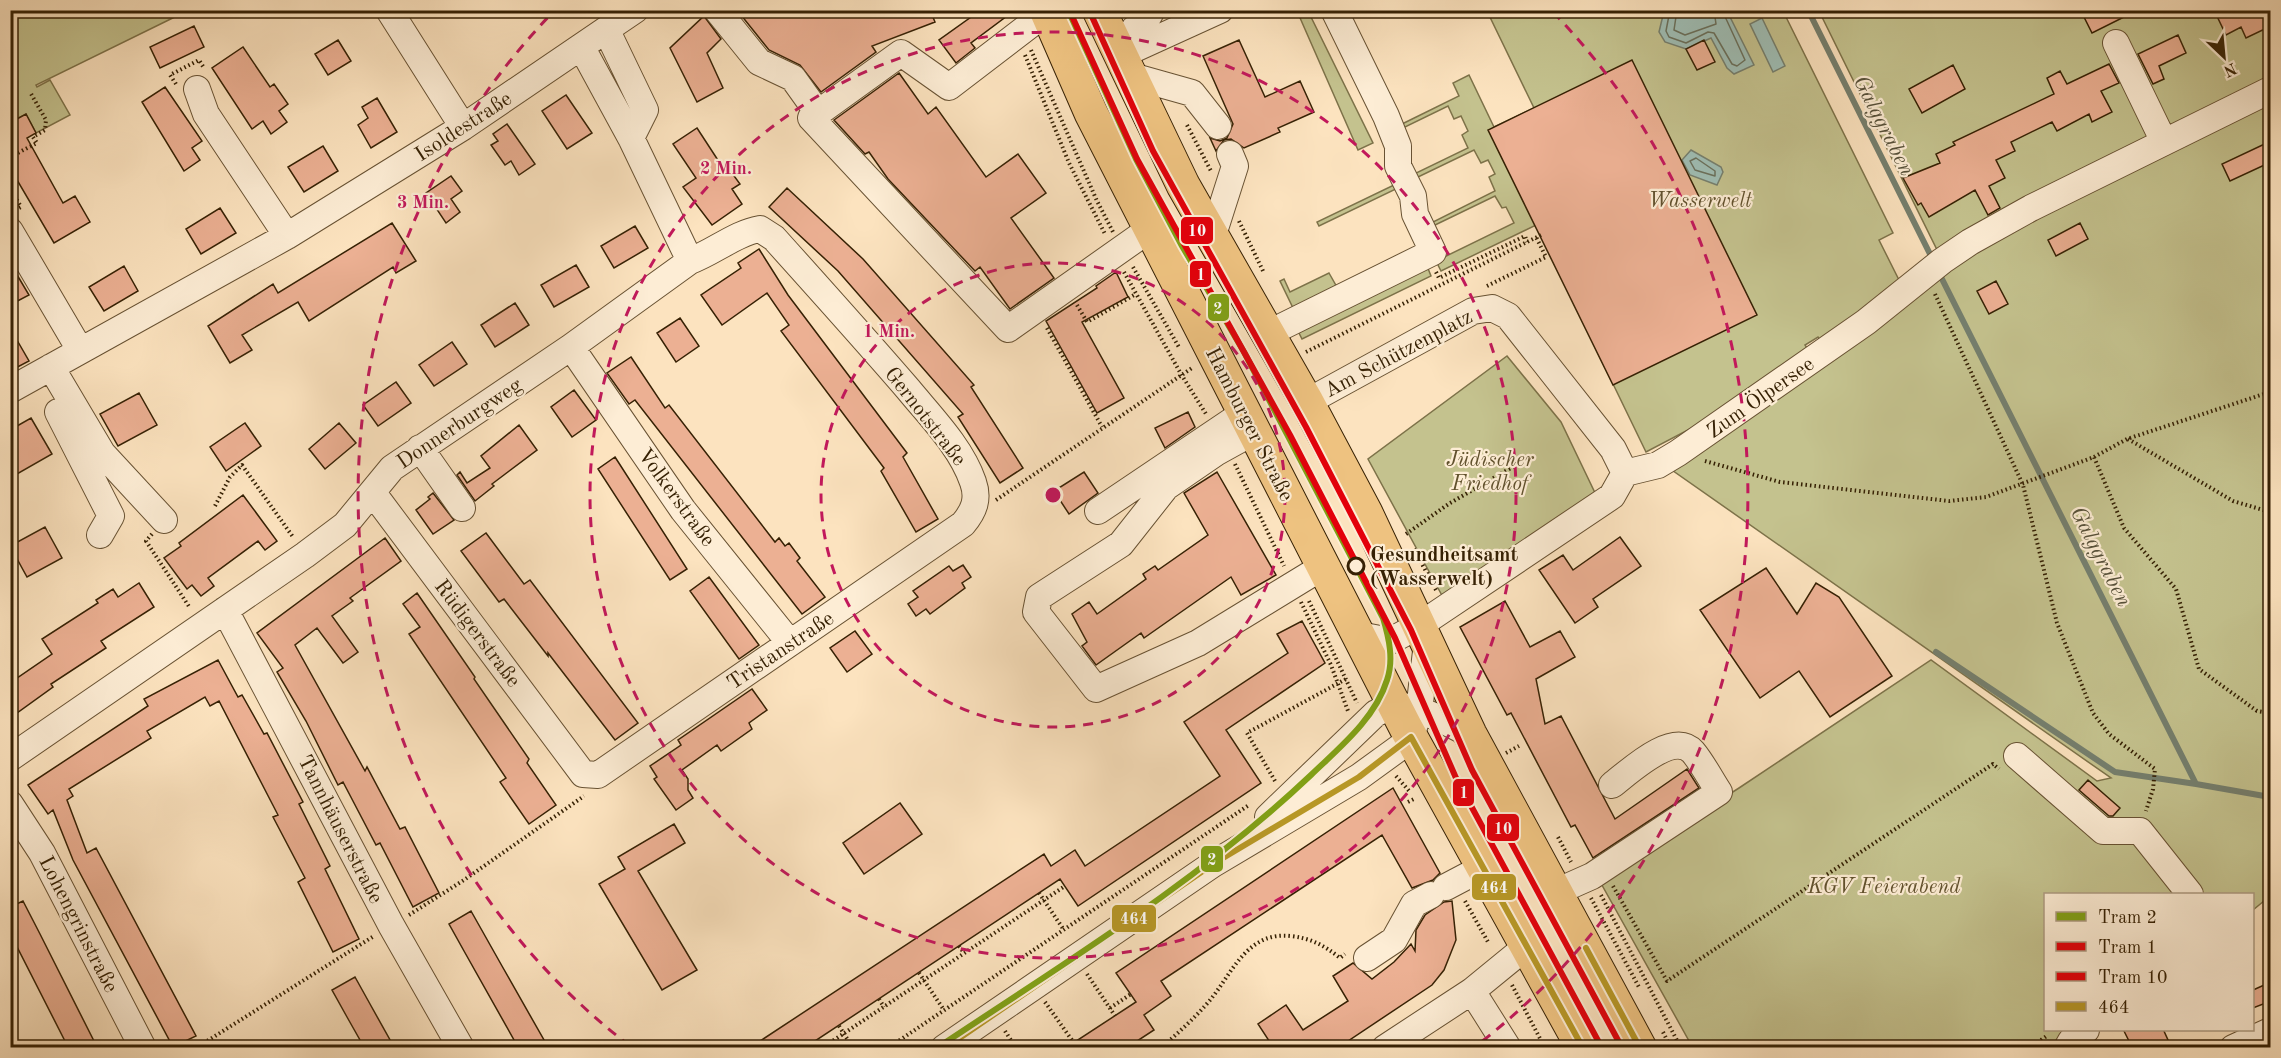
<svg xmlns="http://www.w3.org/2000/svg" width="2281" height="1058" font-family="'Old Standard TT',serif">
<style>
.green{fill:#c4c28e;stroke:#7d7249;stroke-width:1.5}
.water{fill:#9fbeb5;stroke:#757f6e;stroke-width:1.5}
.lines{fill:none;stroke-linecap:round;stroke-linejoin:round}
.shore{stroke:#6a705c;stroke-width:1.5}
.stream{stroke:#757f6e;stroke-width:6}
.building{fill:#ecb093;stroke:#362104;stroke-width:1.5}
.minor-casing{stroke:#685233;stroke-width:28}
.major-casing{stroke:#362104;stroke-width:35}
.path{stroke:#362104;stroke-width:4;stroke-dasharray:1.5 3;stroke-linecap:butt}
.minor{stroke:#fdedd5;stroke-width:26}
.major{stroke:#eec280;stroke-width:33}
.bus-1-casing{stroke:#fdedd5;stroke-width:10}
.bus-1{stroke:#b79726;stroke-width:6}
.tram-1-casing{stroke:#fdedd5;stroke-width:10}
.tram-2-casing{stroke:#fdedd5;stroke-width:10}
.tram-3-casing{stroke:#fdedd5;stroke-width:10}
.tram-1{stroke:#81a116;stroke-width:6}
.tram-2{stroke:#e3000b;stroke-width:6}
.tram-3{stroke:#e3000b;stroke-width:6}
.ring{fill:none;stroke:#c2185b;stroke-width:3;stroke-dasharray:10 8}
.stop-dot{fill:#fdedd5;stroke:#362104;stroke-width:3}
.labels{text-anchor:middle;stroke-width:4.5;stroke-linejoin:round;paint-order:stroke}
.street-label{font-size:21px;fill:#362104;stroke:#fdedd5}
.park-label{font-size:21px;font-style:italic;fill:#61512d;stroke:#fdedd5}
.stop-label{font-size:21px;font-weight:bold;fill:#362104;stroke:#fdedd5;text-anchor:start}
.water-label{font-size:22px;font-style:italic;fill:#565039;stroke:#fdedd5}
.centre{fill:#c2185b;stroke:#fdedd5;stroke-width:3}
.ring-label{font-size:18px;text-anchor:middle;font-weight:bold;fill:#c2185b;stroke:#fdedd5;stroke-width:4.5;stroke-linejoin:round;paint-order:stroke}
.line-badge{stroke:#fdedd5;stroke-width:2}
.badge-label{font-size:16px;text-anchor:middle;font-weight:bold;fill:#fff}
</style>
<rect width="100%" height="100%" fill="#fce3bf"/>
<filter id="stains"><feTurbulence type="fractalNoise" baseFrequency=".00333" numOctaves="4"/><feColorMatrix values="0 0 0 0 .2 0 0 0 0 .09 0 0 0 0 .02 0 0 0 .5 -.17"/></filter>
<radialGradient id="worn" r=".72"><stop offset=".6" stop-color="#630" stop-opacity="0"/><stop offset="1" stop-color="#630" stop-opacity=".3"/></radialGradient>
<path class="green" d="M10,11H187L36,85L37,87L50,80L70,115L36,133L26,114L17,119L11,108Z
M1297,11H1308L1373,143L1358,150Z
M1487,11H1783L1893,233L1879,240L1900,282L1821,342L1818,337L1805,345L1809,351L1709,419L1646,452L1536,225L1441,271L1436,261L1514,223L1506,207L1502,208L1495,196L1433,226L1431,223L1495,191L1489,177L1495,174L1488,160L1481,163L1474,150L1416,178L1414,174L1468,148L1462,135L1468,131L1461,116L1454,119L1448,106L1401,129L1400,125L1459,96L1453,83L1469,75L1494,127L1534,108Z
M1819,11H2270V896L2253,910L2252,894H2046V1030H2078L2051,1047L1693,1048L1598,878L1739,788L1931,660L2097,781L2111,778L1669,468L1946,268Z
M1396,184L1398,188L1319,226L1317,222Z
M1427,266L1431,276L1302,339L1297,329Z
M1329,273L1338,289L1294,310L1280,281L1284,279L1290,292Z
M1507,356L1561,422L1597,497L1445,601L1368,459Z"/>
<path class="water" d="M1664,11H1727L1754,65L1734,74L1727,68L1711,38L1686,49L1665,42L1659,32Z
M1762,18L1785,66L1773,72L1750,24Z
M1691,150L1721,167L1723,172L1717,185L1690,175L1682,160Z"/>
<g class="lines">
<path class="shore" d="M1670,10L1666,31L1669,37L1686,43L1708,32L1714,33L1732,64L1737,66L1745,60L1722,10
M1677,10L1674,30L1685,35L1716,24L1714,10
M1696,158L1715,171V176L1695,170L1690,161Z"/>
<path class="stream" d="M1808,10L1931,256
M1941,277L2196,784L2270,797
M1936,652L2115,772L2196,784"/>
</g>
<path class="building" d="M737,10H930L935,22L872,46L876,52L821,92L800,65L769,50Z
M981,10H1015L971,43L975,48L956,63L939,40Z
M2098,10H2138L2092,33L2084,17Z
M2214,10H2271V26L2246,38L2241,27L2226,35Z
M704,16L721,39L707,53L723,88L697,102L670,48Z
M194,26L204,47L160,68L150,47Z
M2178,35L2186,53L2159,66L2164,79L2153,84L2138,54Z
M338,40L351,61L328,75L315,54Z
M1239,40L1265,97L1300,81L1314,112L1278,128L1280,132L1244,148L1231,139L1224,140L1216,151L1210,138L1220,141L1227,138L1233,124L1203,56Z
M1704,40L1715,62L1697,70L1686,49Z
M243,47L270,87L274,84L288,104L279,111L287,122L271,134L263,121L252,129L212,68Z
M1632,60L1757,315L1613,385L1488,130Z
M2109,64L2119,83L2101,91L2112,112L2092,122L2089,114L2057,131L2052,122L2011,142L2015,151L1996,160L2005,178L1989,186L2000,208L1988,215L1975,190L1929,217L1921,203L1918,205L1903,178L1940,163L1936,154L1955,145L1953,142L2054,94L2047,78L2060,71L2067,84Z
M1953,65L1965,89L1922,113L1909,89Z
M899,73L928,114L936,107L986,177L1018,154L1046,193L1011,218L1054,278L1010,309L980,267L975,271L888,179L869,152L865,154L834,120Z
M165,87L202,141L192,148L200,160L184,171L142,102Z
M566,95L592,133L567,149L542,111Z
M377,98L397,132L371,148L358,125L368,118L362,107Z
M10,108L17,119L26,114L36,133L27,138L63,203L75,196L90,222L54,243L10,168Z
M507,124L535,164L519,175L511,161L505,165L491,145L498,141L493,134Z
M697,128L725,171L729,169L740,184L732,189L742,204L712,225L683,187L696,178L673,144Z
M2271,141V162L2230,181L2222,164Z
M323,146L338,171L304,192L288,167Z
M451,176L462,191L451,199L460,212L446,223L426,193Z
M787,188L863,259L974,385L971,387L1023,468L1000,483L958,417L963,414L838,271L769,207Z
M220,208L236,233L201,254L186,229Z
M392,223L416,261L396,273L393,267L309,321L298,302L242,335L252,350L230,363L208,326L273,284L278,293Z
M2080,223L2088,239L2056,256L2048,240Z
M635,226L648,248L614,268L601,246Z
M759,249L788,295L907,453L903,457L938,519L916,532L881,471L884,468L781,331L789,325L767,293L722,325L701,295L741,268L738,263Z
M10,263L29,295L10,305Z
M576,265L589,287L554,307L541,285Z
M124,266L138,291L104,311L89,287Z
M1116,272L1128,297L1082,322L1124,398L1097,413L1046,321L1097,288L1096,286Z
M1996,281L2008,304L1989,314L1977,291Z
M515,303L529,325L495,347L481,325Z
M680,318L699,346L676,362L657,333Z
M10,328L29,361L10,371Z
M452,342L467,364L434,386L419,365Z
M631,357L665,408L669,405L775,542L779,538L785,546L789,543L800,558L797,561L825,597L802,614L635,400L629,404L607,373Z
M396,382L411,403L378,426L363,405Z
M574,390L596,420L572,437L551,407Z
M139,393L157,425L118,446L100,414Z
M1188,412L1195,427L1165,448L1155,428Z
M31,418L52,454L10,478V430Z
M245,423L261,446L226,471L210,447Z
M339,423L356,443L325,469L309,449Z
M519,425L537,450L492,484L494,486L475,501L457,475L460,472L467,483L490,468L481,456Z
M615,457L687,569L670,580L598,469Z
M1084,472L1098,493L1069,514L1054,491Z
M1217,472L1276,575L1241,595L1231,577L1144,638L1141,633L1096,665L1082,646L1087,642L1072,614L1089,602L1097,614L1146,579L1143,574L1155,566L1158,570L1208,535L1184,493Z
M433,493L454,520L433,534L416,510L430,499L428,497Z
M243,495L277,541L265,550L258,541L208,578L214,586L201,596L192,585L187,589L164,558L181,546L179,543Z
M45,527L62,558L27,577L10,546Z
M486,533L524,584L530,580L638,723L615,740L548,653V656L504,599L499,602L461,551Z
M1620,537L1641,566L1593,599L1598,607L1575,623L1539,570L1563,555L1573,570Z
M385,538L401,561L350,598L353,601L332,616L358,652L343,663L317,628L295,645L365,771L367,767L400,829L405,827L439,893L413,907L380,843L376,845L343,782L338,785L306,721L277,672L283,668L257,633Z
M963,565L971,577L962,583L965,588L930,614L926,609L916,616L908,604L918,597L913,591L949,566L953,571Z
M1766,568L1797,614L1816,583L1839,597L1892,676L1830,717L1799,671L1760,698L1700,610Z
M709,577L759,645L739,659L690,591Z
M139,583L154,607L101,641L106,648L51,684L53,687L10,718V683L52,654L42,639L98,603L96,600L113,589L118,597Z
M417,593L475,677L474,679L529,759L527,763L556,805L529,824L500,782L506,778L409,634L420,627L403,604Z
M1505,601L1530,647L1560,631L1575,657L1536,679L1545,724L1561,716L1615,819L1687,769L1699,788L1593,858L1575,825L1571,827L1511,713L1507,715L1460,627Z
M1302,621L1325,663L1226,730L1261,783L1078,906L1060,879L806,1047H751L1044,854L1051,866L1075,850L1085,866L1220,776L1184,722L1288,653L1277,634Z
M855,631L872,654L847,672L830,648Z
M218,660L238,697L242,695L264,734L267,733L303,802L299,804L330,866L325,869L359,939L333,952L298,882L305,878L273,817L278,815L219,701L210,706L205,697L147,731L151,738L69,789L73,796L67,800L87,853L96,848L196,1036L173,1047L73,860L53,810L48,814L28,785L148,706L144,699Z
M752,689L767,710L749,723L752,729L721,751L717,745L682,770L688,779V790L693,798L676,810L654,779L657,777L650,766L681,745L678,740Z
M2088,780L2120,808L2113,816H2109L2079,790Z
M1393,788L1440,873L1433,880L1412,888L1382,835L1161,981L1171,996L1144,1015L1154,1030L1128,1047H1067L1136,1002L1116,973Z
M900,803L922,834L864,874L843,843Z
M674,824L685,843L638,871L697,970L662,990L599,884L625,869L618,857Z
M23,901L40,934L97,1047H68L10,933V907Z
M1452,901L1456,940L1444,970L1432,985L1339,1047H1273L1258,1024L1286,1005L1303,1030L1348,1001L1333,976L1353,963L1372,979L1394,962L1411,944L1415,951L1416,930L1425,915L1444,902Z
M471,911L502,966L548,1047H518L464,951L449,924Z
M355,977L370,1004L394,1047H364L347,1017L332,990Z
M2271,982V1001L2253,1008V990Z
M2123,1029H2163L2168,1040L2153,1047H2132Z"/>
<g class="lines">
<g class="minor-casing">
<path id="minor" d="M389,10L463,127
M717,10L759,62L793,78L818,113
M1047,12L949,87L901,53L811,118L1008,329L1150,229
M607,31L645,110L631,138
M2116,43L2164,142
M1119,56L1220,10
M1119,56L1134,29L1145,22L1152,10
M1128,75L1192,93L1218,126
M197,89L206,114L287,236
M10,231L80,350
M1212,238L1235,166L1230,154
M1267,334L1433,252L1415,214L1413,196L1398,166V146L1386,116L1334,10
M571,347L683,510L790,643
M51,367L102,453L164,520
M10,390L287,236L463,127L635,10
M1307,402L1473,311L1492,308L1508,316L1613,449L1625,473
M58,412L111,516L100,535
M1255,431L1217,452L1166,487L1121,544L1039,597L1036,612L1096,689L1198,643L1324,566
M420,448L462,508
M1625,473L1658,465L1678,453L1866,322L1942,261L1970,242L2031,208L2270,90
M373,493L583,774L598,775L963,524C974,511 979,499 973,482C961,447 931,417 908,389C864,338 819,288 774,238L760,229C736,233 714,252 690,261
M1098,511L1245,412
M225,610L391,925L461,1048
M1359,635L1390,641L1420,625L1612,496L1625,473
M2017,756L2103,831H2140L2190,894
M10,758L305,555L345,525L392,468L571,347L690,261L631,138L582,48
M10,804L42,853L143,1048
M1268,817L1376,713C1382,711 1388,707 1394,706C1415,703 1451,725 1470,734
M1446,887L1484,867
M1556,892L1592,876L1719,792C1711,780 1703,764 1693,752C1673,730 1629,772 1612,785
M1367,958L1394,940L1414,904L1431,895
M1472,991L1508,1048
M944,1048L1213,864L1359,777L1403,745L1411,737L1419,711L1427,643
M1385,1048L1472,991L1527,946
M2067,1048L2071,1041L2086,1030
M2233,1048L2270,1031"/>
</g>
<g class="major-casing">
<path id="major" d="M1046,10L1091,113L1406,728L1583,1048
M1099,10L1183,185L1307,402L1366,513L1470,734L1640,1048"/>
</g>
<path class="path" d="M10,13L15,10
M1031,50L1097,201L1113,232
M1025,55L1069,163L1105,234
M176,84L170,75L199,60L204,68
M1187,125L1211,171
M10,157L37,143L33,137L45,130L46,120L30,92
M10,188L21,207L15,210
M1239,221L1263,271
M1133,267L1180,349
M1124,272L1181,374L1206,414
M1436,272L1439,278L1525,236L1527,242
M1487,286L1546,257L1536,237
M1935,294L2023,485L2057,623L2093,713L2109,734L2155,769L2153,789L2146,811
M1077,305L1087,322L1136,294
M1047,328L1102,427
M1306,352L1541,235
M2128,439L2233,501L2270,512
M2094,457L2127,439L2270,392
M1705,461L1780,482L1949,501L1986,497L2094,457L2124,528L2176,589L2199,669L2257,711L2270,713
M1235,464L1284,566
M996,500L1192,368
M215,506L230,477L242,465L293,537
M152,534L146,541L190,608
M1406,534L1450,503L1532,456
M1414,549L1436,590
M1309,601L1357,703
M1301,602L1331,665L1348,711
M1506,753L1519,746
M1396,776L1410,792
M1275,781L1247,733L1346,679
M1408,802L1416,798
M1558,837L1571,862
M1613,886L1667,981L1993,764L1999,769
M1039,893L1064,930
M1601,895L1681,1048
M1591,898L1640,989
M1465,901L1488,942
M409,915L464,880L584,796
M959,946L964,953
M919,973L944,1010
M1087,974L1115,1016
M1512,985L1545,1048
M879,999L884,1007
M1045,1002L1074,1043
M1110,1008L1131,994
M839,1026L853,1048
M1005,1031L1016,1048
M1663,1032L1671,1048
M196,1048L374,936
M822,1048L1065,886
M888,1048L1249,805
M1161,1048C1180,1031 1202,1012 1217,991C1236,964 1252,932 1290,936C1310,938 1324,945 1340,958L1345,954
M2030,1048L2048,1035"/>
<use href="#minor" class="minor"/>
<use href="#major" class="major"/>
<g class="bus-1-casing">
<path id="bus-1" d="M1586,948L1640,1048
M945,1048L1213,864L1359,777L1411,737L1583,1048"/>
</g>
<use href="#bus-1" class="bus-1"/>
<g class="tram-1-casing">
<path id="tram-1" d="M937,1048C1066,962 1198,882 1311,775C1339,748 1375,719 1387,680C1394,660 1389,638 1383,618L1244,352L1182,246L1136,159L1068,10"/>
</g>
<g class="tram-2-casing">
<path id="tram-2" d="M1071,14L1137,159L1290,435L1395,638L1456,778L1602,1048"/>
</g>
<g class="tram-3-casing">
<path id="tram-3" d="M1089,10L1153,151L1306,427L1411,630L1472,770L1620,1044"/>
</g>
<use href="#tram-1" class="tram-1"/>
<use href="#tram-2" class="tram-2"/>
<use href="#tram-3" class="tram-3"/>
</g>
<g class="ring">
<circle cx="1053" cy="495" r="232"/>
<circle cx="1053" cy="495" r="463"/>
<path d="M630 1046A695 695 0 0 1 553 12M1553 12A695 695 0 0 1 1476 1046"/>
</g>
<circle class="stop-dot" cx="1356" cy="566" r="8"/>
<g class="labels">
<g class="street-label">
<text transform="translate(463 126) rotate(-33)" y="7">Isoldestraße</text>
<text transform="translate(1398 353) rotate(-28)" y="7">Am Schützenplatz</text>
<text transform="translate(1760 397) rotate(-35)" y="7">Zum Ölpersee</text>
<text transform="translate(926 416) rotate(52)" y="7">Gernotstraße</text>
<text transform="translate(459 423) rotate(-34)" y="7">Donnerburgweg</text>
<text transform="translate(1250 424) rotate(63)" y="7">Hamburger Straße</text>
<text transform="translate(677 497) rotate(54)" y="7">Volkerstraße</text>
<text transform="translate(478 633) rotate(53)" y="7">Rüdigerstraße</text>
<text transform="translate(780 650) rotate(-34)" y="7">Tristanstraße</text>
<text transform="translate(341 829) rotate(63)" y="7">Tannhäuserstraße</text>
<text transform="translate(79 924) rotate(63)" y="7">Lohengrinstraße</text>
</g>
<g class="park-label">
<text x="1700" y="207">Wasserwelt</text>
<text x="1490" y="466">Jüdischer<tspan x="1490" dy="24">Friedhof</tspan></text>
<text x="1884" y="893">KGV Feierabend</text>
</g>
<g class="stop-label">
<text x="1370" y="561">Gesundheitsamt<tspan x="1370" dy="24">(Wasserwelt)</tspan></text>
</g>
<g class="water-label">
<text transform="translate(1885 125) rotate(63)" y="8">Galggraben</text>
<text transform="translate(2102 556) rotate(63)" y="8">Galggraben</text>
</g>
</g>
<circle cx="1053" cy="495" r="9" class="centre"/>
<g class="ring-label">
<text x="726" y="174">2 Min.</text>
<text x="423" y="208">3 Min.</text>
<text x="889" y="337">1 Min.</text>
</g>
<g class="line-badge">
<rect x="1180" y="216" width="34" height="29" rx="6" fill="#e3000b"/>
<rect x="1189" y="260" width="23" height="28" rx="6" fill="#e3000b"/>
<rect x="1207" y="293" width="23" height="29" rx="6" fill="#81a116"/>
<rect x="1452" y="778" width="23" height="29" rx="6" fill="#e3000b"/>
<rect x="1486" y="813" width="34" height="29" rx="6" fill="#e3000b"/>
<rect x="1200" y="845" width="24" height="28" rx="6" fill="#81a116"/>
<rect x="1471" y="873" width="46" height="28" rx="6" fill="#b79726"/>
<rect x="1111" y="904" width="46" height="29" rx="6" fill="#b79726"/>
</g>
<g class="badge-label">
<text x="1197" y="236">10</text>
<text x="1201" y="280">1</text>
<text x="1218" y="314">2</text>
<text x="1464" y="798">1</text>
<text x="1503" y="834">10</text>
<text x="1212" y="865">2</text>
<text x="1494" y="893">464</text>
<text x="1134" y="924">464</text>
</g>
<rect width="2281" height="1058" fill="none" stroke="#fce3bf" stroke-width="36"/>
<rect x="12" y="12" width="2257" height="1034" fill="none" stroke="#362104" stroke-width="3"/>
<rect x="18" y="18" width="2245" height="1022" fill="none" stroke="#362104" stroke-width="1.5"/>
<rect x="2044" y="893" width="210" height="138" fill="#fdedd5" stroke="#ad9b81" stroke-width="1.5"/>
<rect x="2056" y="912" width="30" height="9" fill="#81a116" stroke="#ad9b81" stroke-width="1.5"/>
<text x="2098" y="923" font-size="18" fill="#362104">Tram 2</text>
<rect x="2056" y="942" width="30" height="9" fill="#e3000b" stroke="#ad9b81" stroke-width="1.5"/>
<text x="2098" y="953" font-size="18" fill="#362104">Tram 1</text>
<rect x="2056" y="972" width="30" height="9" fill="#e3000b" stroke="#ad9b81" stroke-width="1.5"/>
<text x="2098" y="983" font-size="18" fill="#362104">Tram 10</text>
<rect x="2056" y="1002" width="30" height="9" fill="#b79726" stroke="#ad9b81" stroke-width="1.5"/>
<text x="2098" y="1013" font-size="18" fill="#362104">464</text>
<g transform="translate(2224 57) rotate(154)" stroke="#fdedd5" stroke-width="4.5" paint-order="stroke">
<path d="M0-4.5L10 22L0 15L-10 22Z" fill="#362104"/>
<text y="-9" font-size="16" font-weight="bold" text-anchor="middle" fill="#362104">N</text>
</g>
<rect width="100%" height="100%" filter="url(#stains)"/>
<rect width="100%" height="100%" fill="url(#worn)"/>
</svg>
